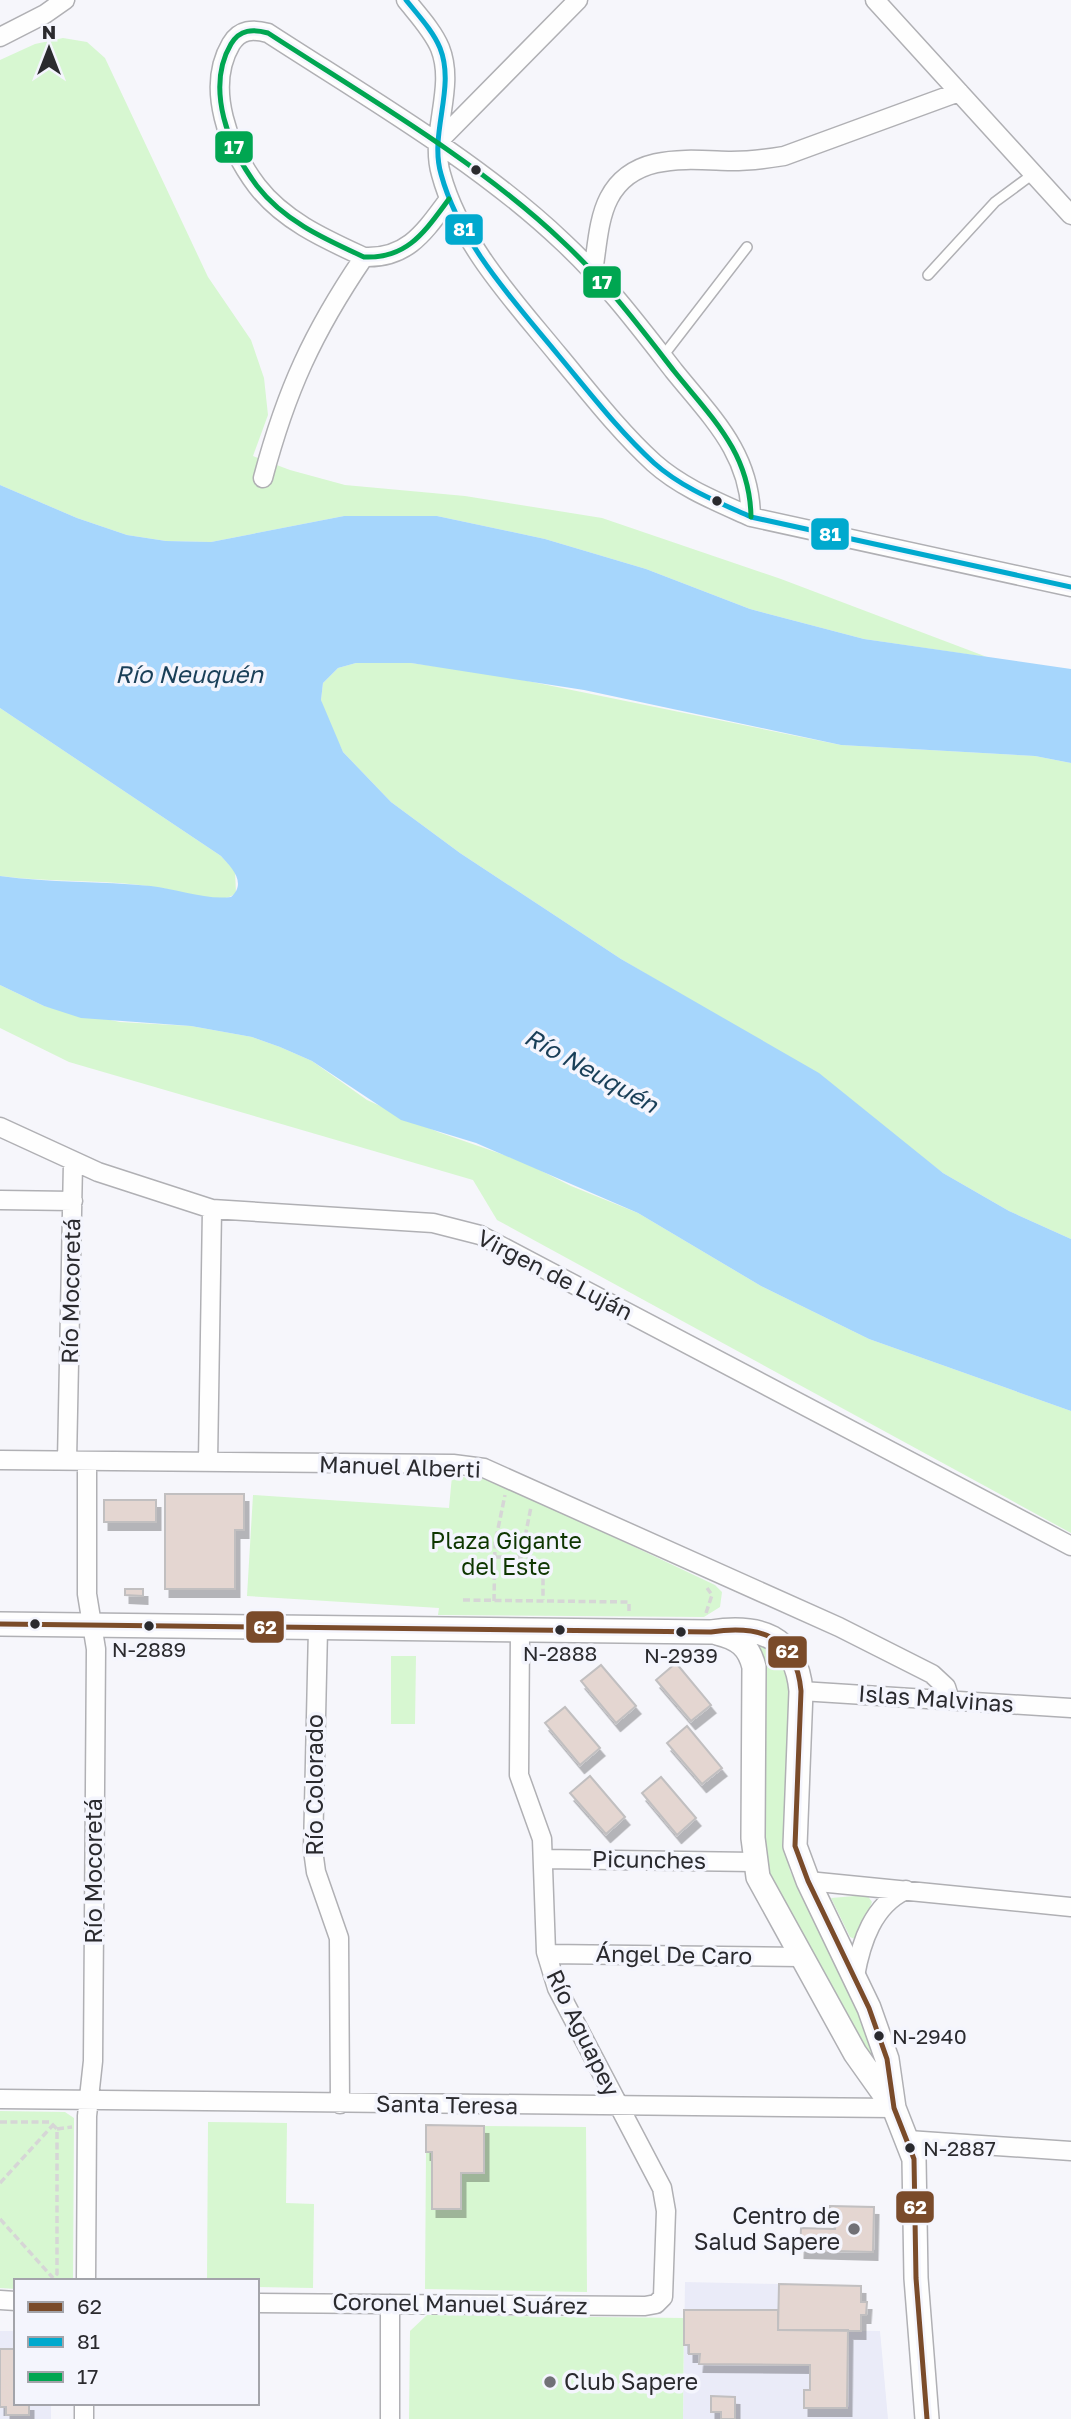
<svg xmlns="http://www.w3.org/2000/svg" width="1071" height="2419" font-family="'Golos Text',sans-serif">
<style>
.built{fill:#eaebf8}
.green{fill:#d7f7d1}
.water{fill:#a6d6fc}
.building{fill:#e4d6d1;stroke:#c1bfc0;stroke-width:2;filter:url(#shadow)}
.lines{fill:none;stroke-linecap:round;stroke-linejoin:round}
.service-casing{stroke:#b0b0b4;stroke-width:12}
.minor-casing{stroke:#b0b0b4;stroke-width:21}
.secondary-casing{stroke:#b0b0b4;stroke-width:26}
.path{stroke:#d6d6d6;stroke-width:3.5;stroke-dasharray:7 3.5;stroke-linecap:butt}
.service{stroke:#fefefe;stroke-width:9}
.minor{stroke:#fefefe;stroke-width:18}
.secondary{stroke:#fefefe;stroke-width:23}
.bus-1-casing{stroke:#f4f5fd;stroke-width:10}
.bus-2-casing{stroke:#f4f5fd;stroke-width:10}
.bus-3-casing{stroke:#f4f5fd;stroke-width:10}
.bus-1{stroke:#7a4b2a;stroke-width:5}
.bus-2{stroke:#00a9ce;stroke-width:5}
.bus-3{stroke:#00a651;stroke-width:5}
.bus-dot{fill:#2a2a2e;stroke:#f4f5fd;stroke-width:2.5}
.poi-dot{fill:#717176;stroke:#f4f5fd;stroke-width:2.5}
.labels{text-anchor:middle;stroke-width:7;stroke-linejoin:round;paint-order:stroke}
.bus-label{font-size:21px;fill:#2a2a2e;stroke:#f4f5fd}
.street-label{font-size:23px;fill:#2a2a2e;stroke:#f4f5fd}
.park-label{font-size:23px;fill:#0e3600;stroke:#f4f5fd}
.poi-label{font-size:23px;fill:#2a2a2e;stroke:#f4f5fd;text-anchor:end}
.water-label{font-size:24px;font-style:italic;fill:#193f58;stroke:#f4f5fd}
.line-badge{stroke:#f4f5fd;stroke-width:2.5}
.badge-label{font-size:19px;text-anchor:middle;font-weight:bold;fill:#fff}
</style>
<defs>
<filter id="shadow"><feDropShadow dx="4.5" dy="8" stdDeviation="0" flood-color="#0004"/></filter>
</defs>
<rect width="100%" height="100%" fill="#f6f6fb"/>
<path class="built" d="M685,2282L779,2284L778,2330L880,2331L888,2419H683Z
M0,2331H16V2403H51V2419H0Z"/>
<path class="green" d="M63,38L87,42L105,58L208,277L251,340L264,378L268,415L253,456L290,470L345,485L465,496L602,518L781,579L987,657L864,639L750,609L646,569L545,539L437,516H344L211,542L166,541L127,535L77,518L0,485V60L35,44Z
M356,663H411L493,674L841,745L1035,756L1071,763V1239L1009,1211L943,1173L882,1127L715,1015L621,959L460,853L391,802L343,752L324,714L321,700L323,683L338,668Z
M0,708L221,856L235,871L236,893C220,907 182,892 162,888C109,879 54,883 0,876Z
M0,985L44,1006L120,1022L191,1026L252,1037L280,1047L312,1061L367,1100L438,1132L524,1162L571,1186L638,1213L761,1286L869,1339L1071,1411V1533L497,1220L473,1180L69,1062L0,1028Z
M452,1476L493,1480L715,1585L722,1592L720,1607L704,1617L438,1615L439,1608L247,1596L253,1495L449,1508Z
M752,1639L781,1658L792,1682L786,1850L790,1871L854,1995L886,2084L767,1880Z
M391,1656H416L415,1724H391Z
M867,1895L872,1902L860,1934L855,1939L850,1937L831,1898Z
M0,2111L65,2112L74,2118L73,2281H16V2289L0,2288Z
M208,2122L287,2123L286,2203L314,2204L313,2288L257,2287V2281H207Z
M484,2126L586,2127L587,2292L425,2289L426,2152H432V2209H461V2173L484,2172Z
M427,2315L684,2318L683,2419H409L410,2331Z"/>
<path class="water" d="M0,485L77,518L127,535L166,541L211,542L344,516H437L545,539L646,569L750,609L864,639L1071,669V763L1035,756L841,745L584,690L411,663H356L338,668L323,683L321,700L343,752L391,802L460,853L621,959L819,1073L943,1173L1009,1211L1071,1239V1411L869,1339L761,1286L638,1213L476,1143L401,1120L312,1061L280,1047L252,1037L191,1026L81,1018L44,1006L0,985V876C50,883 101,881 151,886C177,889 205,900 231,897C247,883 232,868 221,856L0,708Z"/>
<path class="building" d="M165,1494H244V1530H235V1589H165Z
M104,1500H156V1522H104Z
M125,1589H143V1596L125,1595Z
M676,1663L711,1705L691,1721L656,1680Z
M601,1665L636,1706L616,1723L581,1681Z
M565,1707L600,1748L580,1765L545,1723Z
M687,1726L722,1768L702,1784L667,1743Z
M590,1776L625,1817L606,1834L570,1793Z
M661,1777L696,1818L677,1835L642,1793Z
M426,2125L484,2126V2173H461V2209H432V2152H426Z
M830,2206L874,2207L873,2252L800,2250L801,2228L835,2229L836,2224H830Z
M779,2284L861,2286V2302H867L866,2315H861V2331L778,2330Z
M684,2310H778V2330H848L847,2408H804V2390H810V2365L699,2364L700,2354H689V2345H684Z
M0,2349H16V2403H29V2415H6V2407H0Z
M711,2396L735,2397V2419H721V2412H711Z"/>
<g class="lines">
<g class="service-casing">
<path id="service" d="M928,275L995,202L1033,174
M663,356L747,247"/>
</g>
<g class="minor-casing">
<path id="minor" d="M406,0C418,15 433,31 440,48C456,88 429,133 441,174C460,244 514,301 559,356C589,392 619,431 654,463C682,488 718,502 751,517L1071,587
M875,0L1071,215
M0,37L45,14L65,0
M437,143L578,0
M449,199C425,231 408,259 364,257C325,239 284,221 257,186C229,149 205,88 231,44C240,29 253,29 268,33C365,96 479,162 563,242C605,281 639,326 674,371C712,418 750,453 751,517
M593,272C597,248 598,219 609,198C633,152 688,160 731,161C749,161 766,159 784,156L959,92
M263,478C286,391 313,332 364,257
M0,1127L98,1172L212,1209L433,1223L480,1235L1071,1546
M0,1200L73,1201
M0,1460L453,1464L484,1468L839,1627L932,1674L946,1687L950,1700
M67,1461L73,1163
M208,1462L212,1209
M318,1629L313,1850L316,1872L339,1938L340,2104
M801,1691L1071,1708
M544,1859L754,1862
M808,1881L1071,1907
M547,1954L801,1957
M855,1976C861,1942 873,1905 906,1890
M0,2099L894,2108
M908,2140L1071,2151
M86,2281L87,2116L93,2061L96,1649L87,1594V1461
M0,2300L16,2301
M257,2303L645,2306L656,2304L663,2297L666,2211L662,2188L557,1988L546,1952L542,1839L519,1775L520,1631
M390,2304V2419
M84,2419V2403"/>
</g>
<g class="secondary-casing">
<path id="secondary" d="M0,1624L711,1632C759,1625 796,1635 801,1691L795,1846L808,1881L869,2008L887,2059L894,2108L914,2159L916,2278L927,2419
M717,1633C738,1638 749,1646 754,1667L753,1838L758,1877L855,2053L894,2108"/>
</g>
<path class="path" d="M495,1557H530L543,1566V1600
M521,1557L531,1507
M463,1600L629,1602V1612
M494,1601L495,1543L505,1495
M706,1613L712,1595L707,1588
M0,2122H50L57,2129V2274L50,2281
M57,2129L72,2127
M0,2183L53,2125
M0,2219L53,2278"/>
<use href="#service" class="service"/>
<use href="#minor" class="minor"/>
<use href="#secondary" class="secondary"/>
<g class="bus-1-casing">
<path id="bus-1" d="M0,1624L711,1632C759,1625 796,1635 801,1691L795,1846L808,1881L869,2008L887,2059L894,2108L914,2159L916,2278L927,2419"/>
</g>
<g class="bus-2-casing">
<path id="bus-2" d="M406,0C418,15 433,31 440,48C456,88 429,133 441,174C460,244 514,301 559,356C589,392 619,431 654,463C682,488 718,502 751,517L1071,587"/>
</g>
<g class="bus-3-casing">
<path id="bus-3" d="M449,199C425,231 408,259 364,257C325,239 284,221 257,186C229,149 205,88 231,44C240,29 253,29 268,33C365,96 479,162 563,242C605,281 639,326 674,371C712,418 750,453 751,517"/>
</g>
<use href="#bus-1" class="bus-1"/>
<use href="#bus-2" class="bus-2"/>
<use href="#bus-3" class="bus-3"/>
</g>
<g class="bus-dot">
<circle cx="476" cy="170" r="6"/>
<circle cx="717" cy="501" r="6"/>
<circle cx="35" cy="1624" r="6"/>
<circle cx="149" cy="1626" r="6"/>
<circle cx="560" cy="1630" r="6"/>
<circle cx="681" cy="1632" r="6"/>
<circle cx="879" cy="2036" r="6"/>
<circle cx="910" cy="2148" r="6"/>
</g>
<g class="poi-dot">
<circle cx="854" cy="2229" r="7"/>
<circle cx="550" cy="2382" r="7"/>
</g>
<g class="labels">
<g class="bus-label">
<text x="149" y="1657">N-2889</text>
<text x="560" y="1661">N-2888</text>
<text x="681" y="1663">N-2939</text>
<text x="892" y="2044" text-anchor="start">N-2940</text>
<text x="923" y="2156" text-anchor="start">N-2887</text>
</g>
<g class="street-label">
<text transform="translate(555 1275) rotate(27)" y="8">Virgen de Luján</text>
<text transform="translate(71 1291) rotate(-89)" y="8">Río Mocoretá</text>
<text transform="translate(400 1467) rotate(2)" y="8">Manuel Alberti</text>
<text transform="translate(936 1699) rotate(4)" y="8">Islas Malvinas</text>
<text transform="translate(315 1785) rotate(-90)" y="8">Río Colorado</text>
<text transform="translate(649 1860) rotate(1)" y="8">Picunches</text>
<text transform="translate(94 1871) rotate(-90)" y="8">Río Mocoretá</text>
<text transform="translate(674 1955) rotate(1)" y="8">Ángel De Caro</text>
<text transform="translate(583 2033) rotate(64)" y="8">Río Aguapey</text>
<text transform="translate(447 2105) rotate(1)" y="8">Santa Teresa</text>
<text transform="translate(460 2304) rotate(1)" y="8">Coronel Manuel Suárez</text>
</g>
<g class="park-label">
<text x="506" y="1549">Plaza Gigante<tspan x="506" dy="26">del Este</tspan></text>
</g>
<g class="poi-label">
<text x="840" y="2224">Centro de<tspan x="840" dy="26">Salud Sapere</tspan></text>
<text x="564" y="2390" text-anchor="start">Club Sapere</text>
</g>
<g class="water-label">
<text x="189" y="683">Río Neuquén</text>
<text transform="translate(591 1071) rotate(29)" y="8">Río Neuquén</text>
</g>
</g>
<g class="line-badge">
<rect x="214" y="130" width="40" height="34" rx="7" fill="#00a651"/>
<rect x="444" y="213" width="40" height="33" rx="7" fill="#00a9ce"/>
<rect x="582" y="265" width="40" height="34" rx="7" fill="#00a651"/>
<rect x="810" y="517" width="40" height="34" rx="7" fill="#00a9ce"/>
<rect x="245" y="1610" width="40" height="34" rx="7" fill="#7a4b2a"/>
<rect x="767" y="1635" width="41" height="34" rx="7" fill="#7a4b2a"/>
<rect x="895" y="2190" width="40" height="34" rx="7" fill="#7a4b2a"/>
</g>
<g class="badge-label">
<text x="234" y="154">17</text>
<text x="464" y="236">81</text>
<text x="602" y="289">17</text>
<text x="830" y="541">81</text>
<text x="265" y="1634">62</text>
<text x="787" y="1658">62</text>
<text x="915" y="2214">62</text>
</g>
<rect x="14" y="2279" width="245" height="126" fill="#f4f5fd" stroke="#a3a4aa" stroke-width="2"/>
<rect x="28" y="2302" width="35" height="10" fill="#7a4b2a" stroke="#a3a4aa" stroke-width="2"/>
<text x="77" y="2314" font-size="21" fill="#2a2a2e">62</text>
<rect x="28" y="2337" width="35" height="10" fill="#00a9ce" stroke="#a3a4aa" stroke-width="2"/>
<text x="77" y="2349" font-size="21" fill="#2a2a2e">81</text>
<rect x="28" y="2372" width="35" height="10" fill="#00a651" stroke="#a3a4aa" stroke-width="2"/>
<text x="77" y="2384" font-size="21" fill="#2a2a2e">17</text>
<g transform="translate(49 49)" stroke="#f4f5fd" stroke-width="5" paint-order="stroke">
<path d="M0-5L12 26L0 18L-12 26Z" fill="#2a2a2e"/>
<text y="-10" font-size="19" font-weight="bold" text-anchor="middle" fill="#2a2a2e">N</text>
</g>
</svg>
